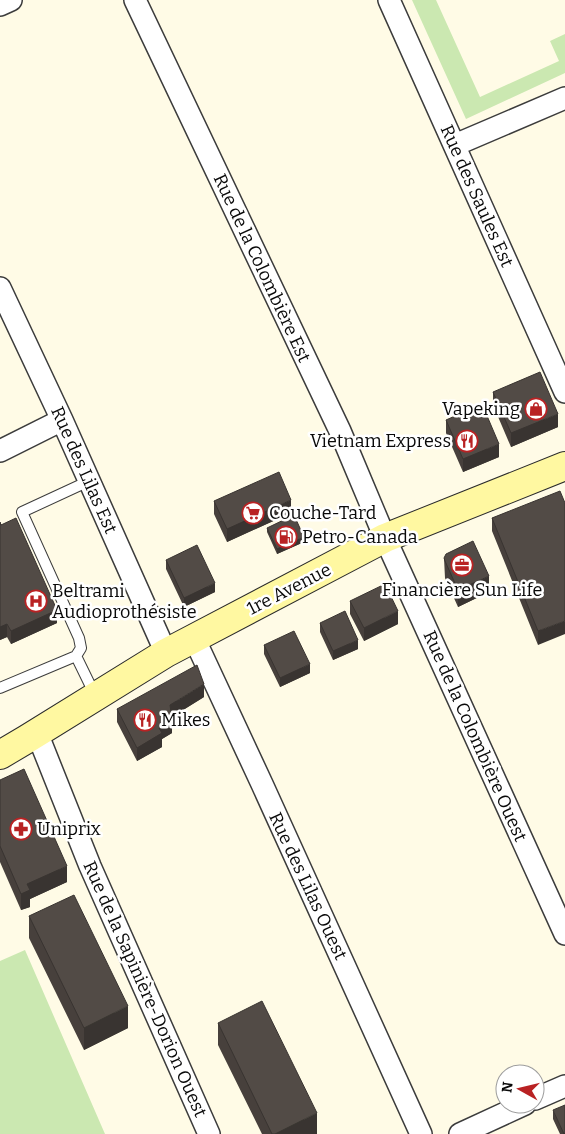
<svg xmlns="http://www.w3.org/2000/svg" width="565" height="1134" font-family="Bitter,serif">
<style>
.green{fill:#cbe8b1}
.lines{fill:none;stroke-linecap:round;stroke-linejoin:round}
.lane-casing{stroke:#3c3c3c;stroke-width:12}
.street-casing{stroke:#3c3c3c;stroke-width:24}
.secondary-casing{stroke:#2b2b2b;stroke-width:30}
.lane{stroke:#fff;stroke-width:10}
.street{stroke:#fff;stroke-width:21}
.secondary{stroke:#fff8a1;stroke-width:28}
.wall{fill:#47403c}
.shaded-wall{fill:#393431}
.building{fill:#524b46;stroke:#393431}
.labels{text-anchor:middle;stroke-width:5;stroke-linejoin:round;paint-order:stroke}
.street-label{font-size:18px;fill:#090909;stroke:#fff}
.poi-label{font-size:18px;fill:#090909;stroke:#fff;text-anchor:start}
</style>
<rect width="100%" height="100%" fill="#fffbe6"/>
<path class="green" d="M412,0H436L480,97L559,61L550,41L565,34V73L466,119Z
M25,950L105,1134H0V961Z"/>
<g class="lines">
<g class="lane-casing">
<path id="lane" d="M76,656L81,648L79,638L22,512L89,481
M0,688L76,656L95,695"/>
</g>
<g class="street-casing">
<path id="street" d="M135,0L340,431L385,538L565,934
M389,0L565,392
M0,5L11,0
M455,145L565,98
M0,288L62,420L166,653
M0,451L62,420
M194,638L262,784L421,1134
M37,733L90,866L209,1134
M535,1099L565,1086
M460,1134L525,1104"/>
</g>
<g class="secondary-casing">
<path id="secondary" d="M0,755L27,739L166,653L385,538L565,466"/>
</g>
<use href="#lane" class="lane"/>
<use href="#street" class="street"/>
<use href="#secondary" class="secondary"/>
</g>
<path class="wall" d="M493,392L558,427L511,447L493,405Z
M446,420L499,457L463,472L446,433Z
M214,501L291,513L227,542L214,514Z
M565,503L538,645L492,531V518Z
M0,522L57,623L11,644L7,637L0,640Z
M267,528L304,542L277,554L267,532Z
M444,558L489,592L458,607L445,578Z
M166,560L215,592L184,607L166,569Z
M350,601L398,624L364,641L350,614Z
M320,623L358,649L333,660L320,632Z
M264,645L310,673L280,687L264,654Z
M204,697L172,717V733L162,739V747L137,761L117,722V709Z
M0,780L67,882L30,899V907L21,910L0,862Z
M29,916L128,1028L84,1050L29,938Z
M218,1023L317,1134H262L218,1045Z
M553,1110L565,1134H560L553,1119Z"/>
<path class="shaded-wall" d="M558,414V427L511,447V433Z
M499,444V457L463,472V459Z
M291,500V513L227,542V529Z
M304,537V542L277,554V549Z
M489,576V592L458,607V590Z
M215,583V592L184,607V598Z
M57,610V623L11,644V631Z
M398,611V624L364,641V628Z
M565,621V634L538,645V631Z
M7,624V637L0,640V627Z
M358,640V649L333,660V651Z
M310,664V673L280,687V678Z
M204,684V697L170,718V705Z
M172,720V733L162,739V747L137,761V748L159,728Z
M67,866V882L30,899V907L21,910V894L27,884Z
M128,1006V1028L84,1050V1028Z
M317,1113V1134H275Z"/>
<path class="building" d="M540,372L558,414L511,433L493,392Z
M482,404L499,444L463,459L446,420Z
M279,472L291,500L227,529L214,501Z
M560,491L565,503V621L538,631L492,518Z
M294,515L304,537L277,549L267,528Z
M16,518L57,610L11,631L7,624L0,627V522L1,525Z
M473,541L489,576L458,590L445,561L444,558L446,554Z
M197,545L215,583L184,598L166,560Z
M385,584L398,611L364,628L350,601Z
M345,611L358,640L333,651L320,623Z
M294,631L310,664L280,678L264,645Z
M197,665L204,684L170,705L172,720L159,728L162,733L137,748L117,709Z
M24,769L67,866L27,884L30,890L21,894L0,846V780Z
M74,895L128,1006L84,1028L29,916Z
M262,1001L317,1113L275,1134H272L218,1023Z
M565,1105V1133L564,1134L553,1110Z"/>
<defs>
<g id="shop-ring" transform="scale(1.125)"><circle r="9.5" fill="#fff" stroke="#b92223" stroke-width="1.5"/><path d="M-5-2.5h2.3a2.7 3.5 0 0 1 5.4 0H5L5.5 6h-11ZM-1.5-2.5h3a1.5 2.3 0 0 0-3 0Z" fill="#b92223"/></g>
<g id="restaurant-ring" transform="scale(1.125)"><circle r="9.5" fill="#fff" stroke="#b92223" stroke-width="1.5"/><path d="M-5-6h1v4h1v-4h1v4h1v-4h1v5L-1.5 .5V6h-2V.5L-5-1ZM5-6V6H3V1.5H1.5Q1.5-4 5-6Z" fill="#b92223"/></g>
<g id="supermarket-ring" transform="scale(1.125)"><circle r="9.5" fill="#fff" stroke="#b92223" stroke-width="1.5"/><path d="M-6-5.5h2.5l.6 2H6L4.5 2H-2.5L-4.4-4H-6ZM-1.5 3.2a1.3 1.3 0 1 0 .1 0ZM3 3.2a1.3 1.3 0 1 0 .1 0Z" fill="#b92223"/></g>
<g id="fuel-ring" transform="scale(1.125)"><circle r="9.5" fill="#fff" stroke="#b92223" stroke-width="1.5"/><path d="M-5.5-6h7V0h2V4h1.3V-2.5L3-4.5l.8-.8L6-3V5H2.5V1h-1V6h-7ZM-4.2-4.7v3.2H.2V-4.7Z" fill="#b92223"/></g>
<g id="office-ring" transform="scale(1.125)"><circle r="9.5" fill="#fff" stroke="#b92223" stroke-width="1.5"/><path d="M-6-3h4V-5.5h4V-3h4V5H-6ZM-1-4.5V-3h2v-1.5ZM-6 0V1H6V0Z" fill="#b92223"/></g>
<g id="hospital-ring" transform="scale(1.125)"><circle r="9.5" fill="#fff" stroke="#b92223" stroke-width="1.5"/><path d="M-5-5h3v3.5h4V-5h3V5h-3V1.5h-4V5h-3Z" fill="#b92223"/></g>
<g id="pharmacy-ring" transform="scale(1.125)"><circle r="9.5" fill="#fff" stroke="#b92223" stroke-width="1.5"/><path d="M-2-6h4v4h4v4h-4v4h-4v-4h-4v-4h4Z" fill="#b92223"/></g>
</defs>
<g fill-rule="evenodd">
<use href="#shop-ring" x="536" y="409"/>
<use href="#restaurant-ring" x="467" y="441"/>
<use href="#supermarket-ring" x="253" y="513"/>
<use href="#fuel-ring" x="286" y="537"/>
<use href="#office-ring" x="462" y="565"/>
<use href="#hospital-ring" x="36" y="601"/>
<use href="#restaurant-ring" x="145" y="720"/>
<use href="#pharmacy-ring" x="21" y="829"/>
</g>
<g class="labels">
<g class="street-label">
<text transform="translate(477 196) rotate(66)" y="6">Rue des Saules Est</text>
<text transform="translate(262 268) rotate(65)" y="6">Rue de la Colombière Est</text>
<text transform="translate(84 470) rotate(66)" y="6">Rue des Lilas Est</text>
<text transform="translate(289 589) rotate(-27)" y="6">1re Avenue</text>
<text transform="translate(475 736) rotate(66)" y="6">Rue de la Colombière Ouest</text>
<text transform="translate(308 886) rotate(65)" y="6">Rue des Lilas Ouest</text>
<text transform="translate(145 989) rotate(66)" y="6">Rue de la Sapinière-Dorion Ouest</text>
</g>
<g class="poi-label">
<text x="520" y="415" text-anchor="end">Vapeking</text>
<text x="451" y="447" text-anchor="end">Vietnam Express</text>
<text x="269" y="519">Couche-Tard</text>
<text x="302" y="543">Petro-Canada</text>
<text x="462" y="596" text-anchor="middle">Financière Sun Life</text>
<text x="52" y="597">Beltrami<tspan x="52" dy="21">Audioprothésiste</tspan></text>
<text x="161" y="726">Mikes</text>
<text x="37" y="835">Uniprix</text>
</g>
</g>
<g transform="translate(520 1089) rotate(278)"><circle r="24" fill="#ffffff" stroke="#9d9d9d"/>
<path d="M0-4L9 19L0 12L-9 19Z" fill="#b92223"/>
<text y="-8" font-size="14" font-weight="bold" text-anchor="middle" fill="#090909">N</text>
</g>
</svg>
